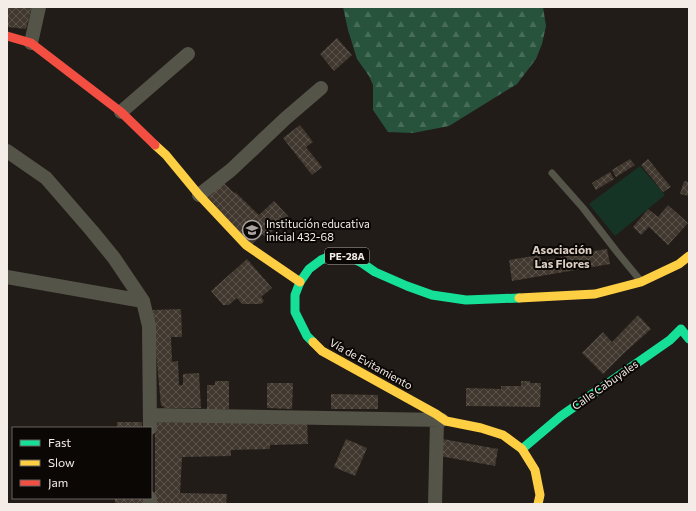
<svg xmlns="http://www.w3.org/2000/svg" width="696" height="511" font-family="Commissioner,sans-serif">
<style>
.forest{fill:url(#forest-firs)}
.park{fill:#163425}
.building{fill:url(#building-cross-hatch)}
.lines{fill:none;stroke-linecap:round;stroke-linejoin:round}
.lane{stroke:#555448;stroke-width:7}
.street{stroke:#555448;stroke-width:14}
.fast{stroke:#16e098;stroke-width:9}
.slow{stroke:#ffcf43;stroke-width:9}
.jam{stroke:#f24e42;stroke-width:9}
.labels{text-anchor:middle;stroke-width:4;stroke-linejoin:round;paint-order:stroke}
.shield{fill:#0b0704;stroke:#aea7a3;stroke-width:1}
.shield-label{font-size:10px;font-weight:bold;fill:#f4ece7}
.poi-label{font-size:11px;fill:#f4ece7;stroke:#0b0704;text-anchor:start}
.street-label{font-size:11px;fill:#f4ece7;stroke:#0b0704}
.neighbourhood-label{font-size:12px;font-weight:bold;fill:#dccec4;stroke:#0b0704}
</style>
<defs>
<pattern id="forest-firs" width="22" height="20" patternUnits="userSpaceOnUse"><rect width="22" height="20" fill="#27533d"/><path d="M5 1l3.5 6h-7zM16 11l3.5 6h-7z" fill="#476c59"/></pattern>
<pattern id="building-cross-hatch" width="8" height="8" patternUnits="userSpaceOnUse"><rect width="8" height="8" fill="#41382f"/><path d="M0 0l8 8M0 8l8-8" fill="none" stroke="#5d554d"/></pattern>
</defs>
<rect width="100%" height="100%" fill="#211c18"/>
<path class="forest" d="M343,7H543L546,26L542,44L536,59L517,84L449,126L413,133L388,132L373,110V85L369,76L357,59L348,30Z"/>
<path class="park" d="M640,166L665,195L615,236L589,204Z"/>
<path class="building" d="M7,7H32L26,29L7,27Z
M337,38L352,55L334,71L320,54Z
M300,125L313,142L306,147L322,167L312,175L283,138Z
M630,159L635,165L616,177L612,170Z
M648,159L671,187L663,192L641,165Z
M610,172L614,179L596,190L592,183Z
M222,181L234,193L235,192L259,215L274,201L288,216L270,233L269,232L265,237L262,234L251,245L207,196Z
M684,181L689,182V196L680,194Z
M668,205L688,223L668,245L649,227L641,235L633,227L648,209L658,217Z
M607,249L610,264L512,281L509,260L540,255L541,261L564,257V256Z
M247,259L272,288L261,297L264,301L261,304H242L237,298L229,305H223L211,291Z
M181,309L182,337H171L172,362L178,361L179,385H183V374L199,373L201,408H165L161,405L152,310Z
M638,315L651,329L624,353L603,374L582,353L603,332L612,342Z
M215,381H229V409H207V385H215Z
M521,381H530V383H541L540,407L466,406V388L501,389V386H521Z
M267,383H293L292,409L267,408Z
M331,394L378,395V409H331Z
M155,418L307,421L308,444L270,445V449L231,450V456L182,457L180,493L227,494L226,504H155Z
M117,422H142V428H117Z
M346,439L367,448L355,476L334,467Z
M443,439L498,449L495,466L440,456Z
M115,498H143L144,504H115Z"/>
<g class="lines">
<path class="lane" d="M552,173L583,208L617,252L640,280"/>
<path class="street" d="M31,43L39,7
M121,112L188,54
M7,151L46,178L92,231L114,258L143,301L149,326L150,428
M199,195L231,170L286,118L321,88
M7,277L143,301
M150,415L442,420
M150,504V498
M435,504L437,420"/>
<path class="fast" d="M313,342L307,336L295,312V295L300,282L309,269L321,260L333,255L348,256L362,263L375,272L407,286L432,295L466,300L519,298
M522,449L561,416L670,340L681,329L689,339"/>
<path class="slow" d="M155,145L166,155L199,195L246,245L300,282
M519,298L595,294L641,282L679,264L689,256
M313,342L322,351L436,414L446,421L481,428L503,435L522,449L535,470L540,495L538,504"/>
<path class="jam" d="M7,36L31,43L121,112L155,145"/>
</g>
<defs>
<g id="school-ring" transform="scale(1)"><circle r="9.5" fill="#0b0704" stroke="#aaa39f" stroke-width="1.5"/><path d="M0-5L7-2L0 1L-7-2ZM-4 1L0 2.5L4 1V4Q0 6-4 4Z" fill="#aaa39f"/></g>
</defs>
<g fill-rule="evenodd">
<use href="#school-ring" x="252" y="230"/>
</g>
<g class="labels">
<rect class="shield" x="325" y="248" width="44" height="16" rx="3"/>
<g class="shield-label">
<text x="347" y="260">PE-28A</text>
</g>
<g class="poi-label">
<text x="266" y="228">Institución educativa<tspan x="266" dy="13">inicial 432-68</tspan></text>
</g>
<g class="street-label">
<text transform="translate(371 364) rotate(29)" y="4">Vía de Evitamiento</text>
<text transform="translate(605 385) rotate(-35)" y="4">Calle Cabuyales</text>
</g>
<g class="neighbourhood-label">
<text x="562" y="254">Asociación<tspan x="562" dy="14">Las Flores</tspan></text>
</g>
</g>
<rect width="696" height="511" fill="none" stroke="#f4ece7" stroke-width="16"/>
<rect x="12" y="427" width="140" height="72" fill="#0b0704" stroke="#68635f"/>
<rect x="20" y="440" width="20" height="6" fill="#16e098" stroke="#68635f"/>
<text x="48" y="447" font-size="12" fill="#f4ece7">Fast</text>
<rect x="20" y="460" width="20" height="6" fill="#ffcf43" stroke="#68635f"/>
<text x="48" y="467" font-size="12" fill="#f4ece7">Slow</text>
<rect x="20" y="480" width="20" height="6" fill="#f24e42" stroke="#68635f"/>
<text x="48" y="487" font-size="12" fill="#f4ece7">Jam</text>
</svg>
